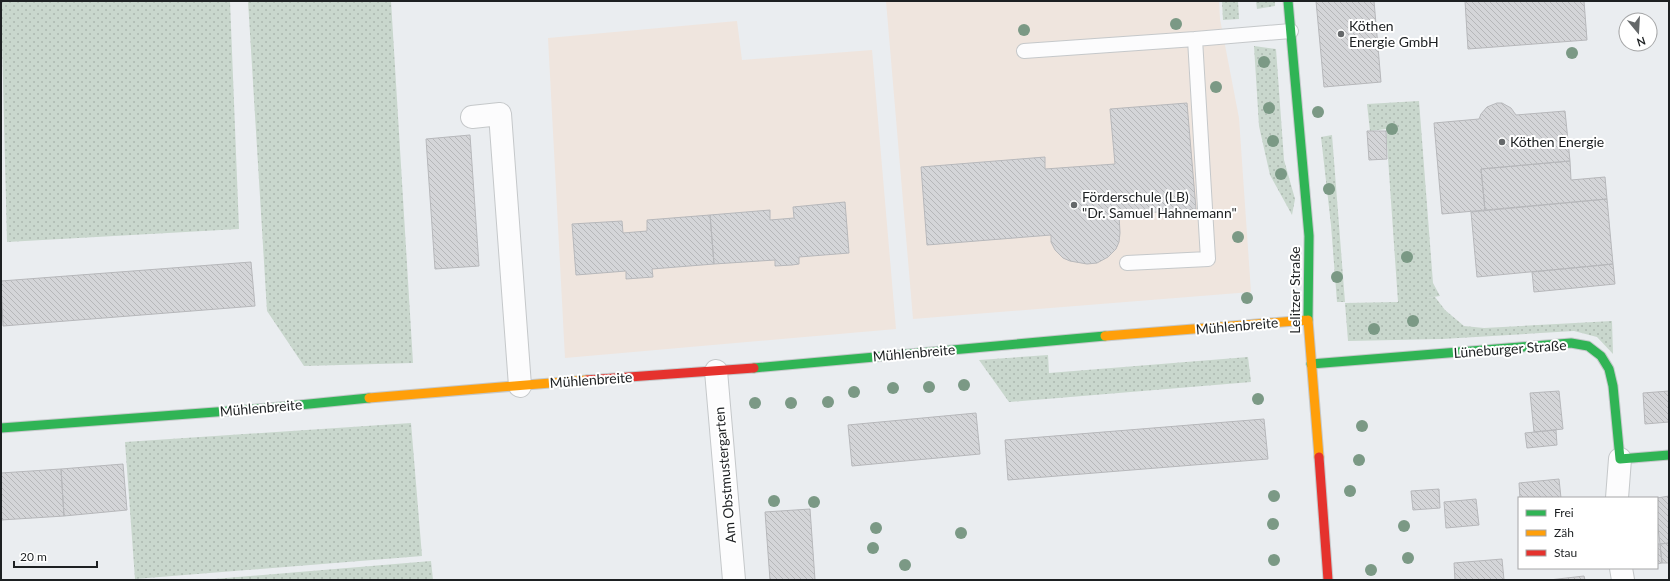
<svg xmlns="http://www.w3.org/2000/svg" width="1670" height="581" font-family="Lato,sans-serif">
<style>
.education{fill:#efe5de}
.green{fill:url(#green-dots)}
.building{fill:url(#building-back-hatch);stroke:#b7b8bb}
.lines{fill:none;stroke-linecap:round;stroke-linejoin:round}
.lane-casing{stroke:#c5c8ca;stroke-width:16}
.street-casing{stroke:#c5c8ca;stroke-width:24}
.fast-casing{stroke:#c5c8ca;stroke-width:11}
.slow-casing{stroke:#c5c8ca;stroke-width:11}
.jam-casing{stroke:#c5c8ca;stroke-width:11}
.lane{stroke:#fcfcfd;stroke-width:14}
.street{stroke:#fcfcfd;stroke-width:22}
.fast{stroke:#30b455;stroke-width:9}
.slow{stroke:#ff9f0a;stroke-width:9}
.jam{stroke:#e5322d;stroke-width:9}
.tree{fill:#7b9985}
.poi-dot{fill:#65686a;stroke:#fff;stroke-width:1.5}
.labels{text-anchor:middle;stroke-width:4;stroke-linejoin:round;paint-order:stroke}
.poi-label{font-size:14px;fill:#1d2022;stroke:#fff;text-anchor:start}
.street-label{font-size:14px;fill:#1d2022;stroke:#fff}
</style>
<defs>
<pattern id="green-dots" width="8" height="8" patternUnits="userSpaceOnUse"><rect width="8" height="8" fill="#c9d7cd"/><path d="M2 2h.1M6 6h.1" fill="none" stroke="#acb8b0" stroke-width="1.8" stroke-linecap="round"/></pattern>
<pattern id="building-back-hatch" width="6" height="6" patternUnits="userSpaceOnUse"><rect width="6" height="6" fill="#d4d5d8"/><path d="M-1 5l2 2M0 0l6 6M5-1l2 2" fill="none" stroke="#b6b7b9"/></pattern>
</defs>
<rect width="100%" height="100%" fill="#eaedf0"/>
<path class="education" d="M886,1H1219L1220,19L1239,118L1251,292L913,319Z
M737,21L742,60L872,50L896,329L565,358L548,38Z"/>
<path class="green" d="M1,1H230L239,229L7,242Z
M248,1H391L413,363L304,366L267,311Z
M1222,1H1238L1239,19L1223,20Z
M1256,1H1275V6L1257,9Z
M1254,46L1276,49L1284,160L1295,199L1292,215L1270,175L1259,126Z
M1419,101L1433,283L1440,296L1426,298L1435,297L1445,310L1464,326L1484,328L1612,321L1613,354L1597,337L1574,331L1442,339L1348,341L1345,303L1398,302L1386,129L1370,131L1367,104Z
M1332,135L1345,302H1337L1331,225L1321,137Z
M1048,355L1049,373L1248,357L1251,382L1009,402L979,360Z
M411,423L422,556L135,579L125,442Z
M431,561L433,580H202Z"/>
<path class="building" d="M1316,1H1374L1381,82L1324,87Z
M1465,1H1584L1587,40L1468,49Z
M1187,103L1196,209L1119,215L1120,233L1119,242L1116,249L1108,257L1097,263L1087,264L1070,261L1063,258L1055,250L1051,242V235L927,245L921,167L1045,157V169L1115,164L1110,109Z
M1497,103H1502L1511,108L1516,115L1565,111L1570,161L1481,169L1485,210L1442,214L1434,123L1479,119L1481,114L1487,107Z
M1367,131H1386L1387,159L1369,160Z
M470,135L479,266L435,269L426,139Z
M1570,161L1571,180L1605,177L1607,199L1485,210L1481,169Z
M1607,199L1613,264L1477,277L1471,212Z
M845,202L849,253L799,257V264L792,265L775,266V260L714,264L710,215L770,210V220L794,218L793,207Z
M710,215L714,264L652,269L653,277L626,279V271L576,275L572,224L622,221L623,233L647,231V220Z
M251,262L255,306L3,326L1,281Z
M1613,264L1615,284L1534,292L1532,272Z
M1559,391L1563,429L1534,432L1530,393Z
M1669,391V422L1645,424L1643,393Z
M976,413L980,454L852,466L848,425Z
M1264,419L1268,459L1008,480L1005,440Z
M1556,430L1557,445L1527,448L1525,433Z
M123,464L127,510L64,516L61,469Z
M61,469L64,516L1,520V473Z
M1559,479L1561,498H1520L1519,483Z
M1439,489L1440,508L1413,510L1411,491Z
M1669,496V543L1660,544L1657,520V498Z
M1476,499L1479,525L1446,528L1444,502Z
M810,509L815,580H770L765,512Z
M1669,543V563H1662L1660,544Z
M1657,544H1660L1662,563L1657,564Z
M1502,559L1504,580H1455L1454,563Z
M1584,576L1585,580H1549Z"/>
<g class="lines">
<g class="lane-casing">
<path id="lane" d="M1024,51L1195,39
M1127,263L1208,259L1195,39L1291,31"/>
</g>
<g class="street-casing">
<path id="street" d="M472,117L500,114L520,386
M716,371L734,580
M1617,498L1620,459
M1621,568L1623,580"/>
</g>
<g class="fast-casing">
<path id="fast" d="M1288,1L1309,236L1308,320
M1311,364L1571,343L1588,346L1601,356L1609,369L1613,386L1620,459L1669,455
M754,368L1105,336
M1,428L269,408L369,398"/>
</g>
<g class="slow-casing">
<path id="slow" d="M1308,320L1319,457
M1105,336L1308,320
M369,398L587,380"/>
</g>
<g class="jam-casing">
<path id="jam" d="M587,380L754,368
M1319,457L1328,580"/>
</g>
<use href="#lane" class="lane"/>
<use href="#street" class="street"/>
<use href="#fast" class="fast"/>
<use href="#slow" class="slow"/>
<use href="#jam" class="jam"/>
</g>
<g class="tree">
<circle cx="1176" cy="24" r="6"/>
<circle cx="1024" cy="30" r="6"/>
<circle cx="1572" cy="53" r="6"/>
<circle cx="1264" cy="62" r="6"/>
<circle cx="1216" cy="87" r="6"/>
<circle cx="1269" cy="108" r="6"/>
<circle cx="1318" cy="112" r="6"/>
<circle cx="1392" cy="129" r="6"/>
<circle cx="1273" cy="141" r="6"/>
<circle cx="1281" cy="174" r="6"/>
<circle cx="1329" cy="189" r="6"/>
<circle cx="1238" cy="237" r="6"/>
<circle cx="1407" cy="257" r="6"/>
<circle cx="1337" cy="277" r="6"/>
<circle cx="1247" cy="298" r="6"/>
<circle cx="1413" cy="321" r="6"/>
<circle cx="1374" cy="329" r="6"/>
<circle cx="964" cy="385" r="6"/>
<circle cx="929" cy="387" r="6"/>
<circle cx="893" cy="388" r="6"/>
<circle cx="854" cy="392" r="6"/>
<circle cx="1258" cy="399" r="6"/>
<circle cx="828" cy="402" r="6"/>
<circle cx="755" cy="403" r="6"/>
<circle cx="791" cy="403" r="6"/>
<circle cx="1362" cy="426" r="6"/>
<circle cx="1359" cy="460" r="6"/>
<circle cx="1350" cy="491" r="6"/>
<circle cx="1274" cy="496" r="6"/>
<circle cx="774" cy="501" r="6"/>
<circle cx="814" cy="502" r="6"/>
<circle cx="1273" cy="524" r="6"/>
<circle cx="1404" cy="526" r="6"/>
<circle cx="876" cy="528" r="6"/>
<circle cx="961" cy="533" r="6"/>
<circle cx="873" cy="548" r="6"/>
<circle cx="1408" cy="558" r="6"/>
<circle cx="1274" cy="560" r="6"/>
<circle cx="905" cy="565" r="6"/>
<circle cx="1371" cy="570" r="6"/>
</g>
<g class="poi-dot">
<circle cx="1341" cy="34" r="4"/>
<circle cx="1502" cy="142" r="4"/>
<circle cx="1074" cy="205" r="4"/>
</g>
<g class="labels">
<g class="poi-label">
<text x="1349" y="31">Köthen<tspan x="1349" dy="16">Energie GmbH</tspan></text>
<text x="1510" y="147">Köthen Energie</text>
<text x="1082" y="202">Förderschule (LB)<tspan x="1082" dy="16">"Dr. Samuel Hahnemann"</tspan></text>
</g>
<g class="street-label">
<text transform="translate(1295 290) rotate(-90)" y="5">Lelitzer Straße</text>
<text transform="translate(1237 326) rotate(-5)" y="5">Mühlenbreite</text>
<text transform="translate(1510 349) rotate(-4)" y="5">Lüneburger Straße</text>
<text transform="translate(914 353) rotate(-5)" y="5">Mühlenbreite</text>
<text transform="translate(591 380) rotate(-4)" y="5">Mühlenbreite</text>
<text transform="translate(261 408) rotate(-5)" y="5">Mühlenbreite</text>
<text transform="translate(725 475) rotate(-95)" y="5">Am Obstmustergarten</text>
</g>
</g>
<rect width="1670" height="581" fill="none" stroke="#1d2022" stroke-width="4"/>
<rect x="1518" y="497" width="140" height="72" fill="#ffffff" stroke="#a5a6a7"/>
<rect x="1526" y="510" width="20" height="6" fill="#30b455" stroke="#a5a6a7"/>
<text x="1554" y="517" font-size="12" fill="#1d2022">Frei</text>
<rect x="1526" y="530" width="20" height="6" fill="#ff9f0a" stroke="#a5a6a7"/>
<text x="1554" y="537" font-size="12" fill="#1d2022">Zäh</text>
<rect x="1526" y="550" width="20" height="6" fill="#e5322d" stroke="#a5a6a7"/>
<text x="1554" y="557" font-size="12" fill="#1d2022">Stau</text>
<g transform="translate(1638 32) rotate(162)"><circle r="19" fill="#ffffff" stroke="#a5a6a7"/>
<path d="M0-3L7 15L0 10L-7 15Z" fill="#65686a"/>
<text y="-6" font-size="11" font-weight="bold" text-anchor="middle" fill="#1d2022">N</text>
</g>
<path d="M14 561v6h83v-6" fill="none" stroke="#1d2022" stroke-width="2"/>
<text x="20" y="561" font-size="12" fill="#1d2022" stroke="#ffffff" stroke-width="3" paint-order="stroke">20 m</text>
</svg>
